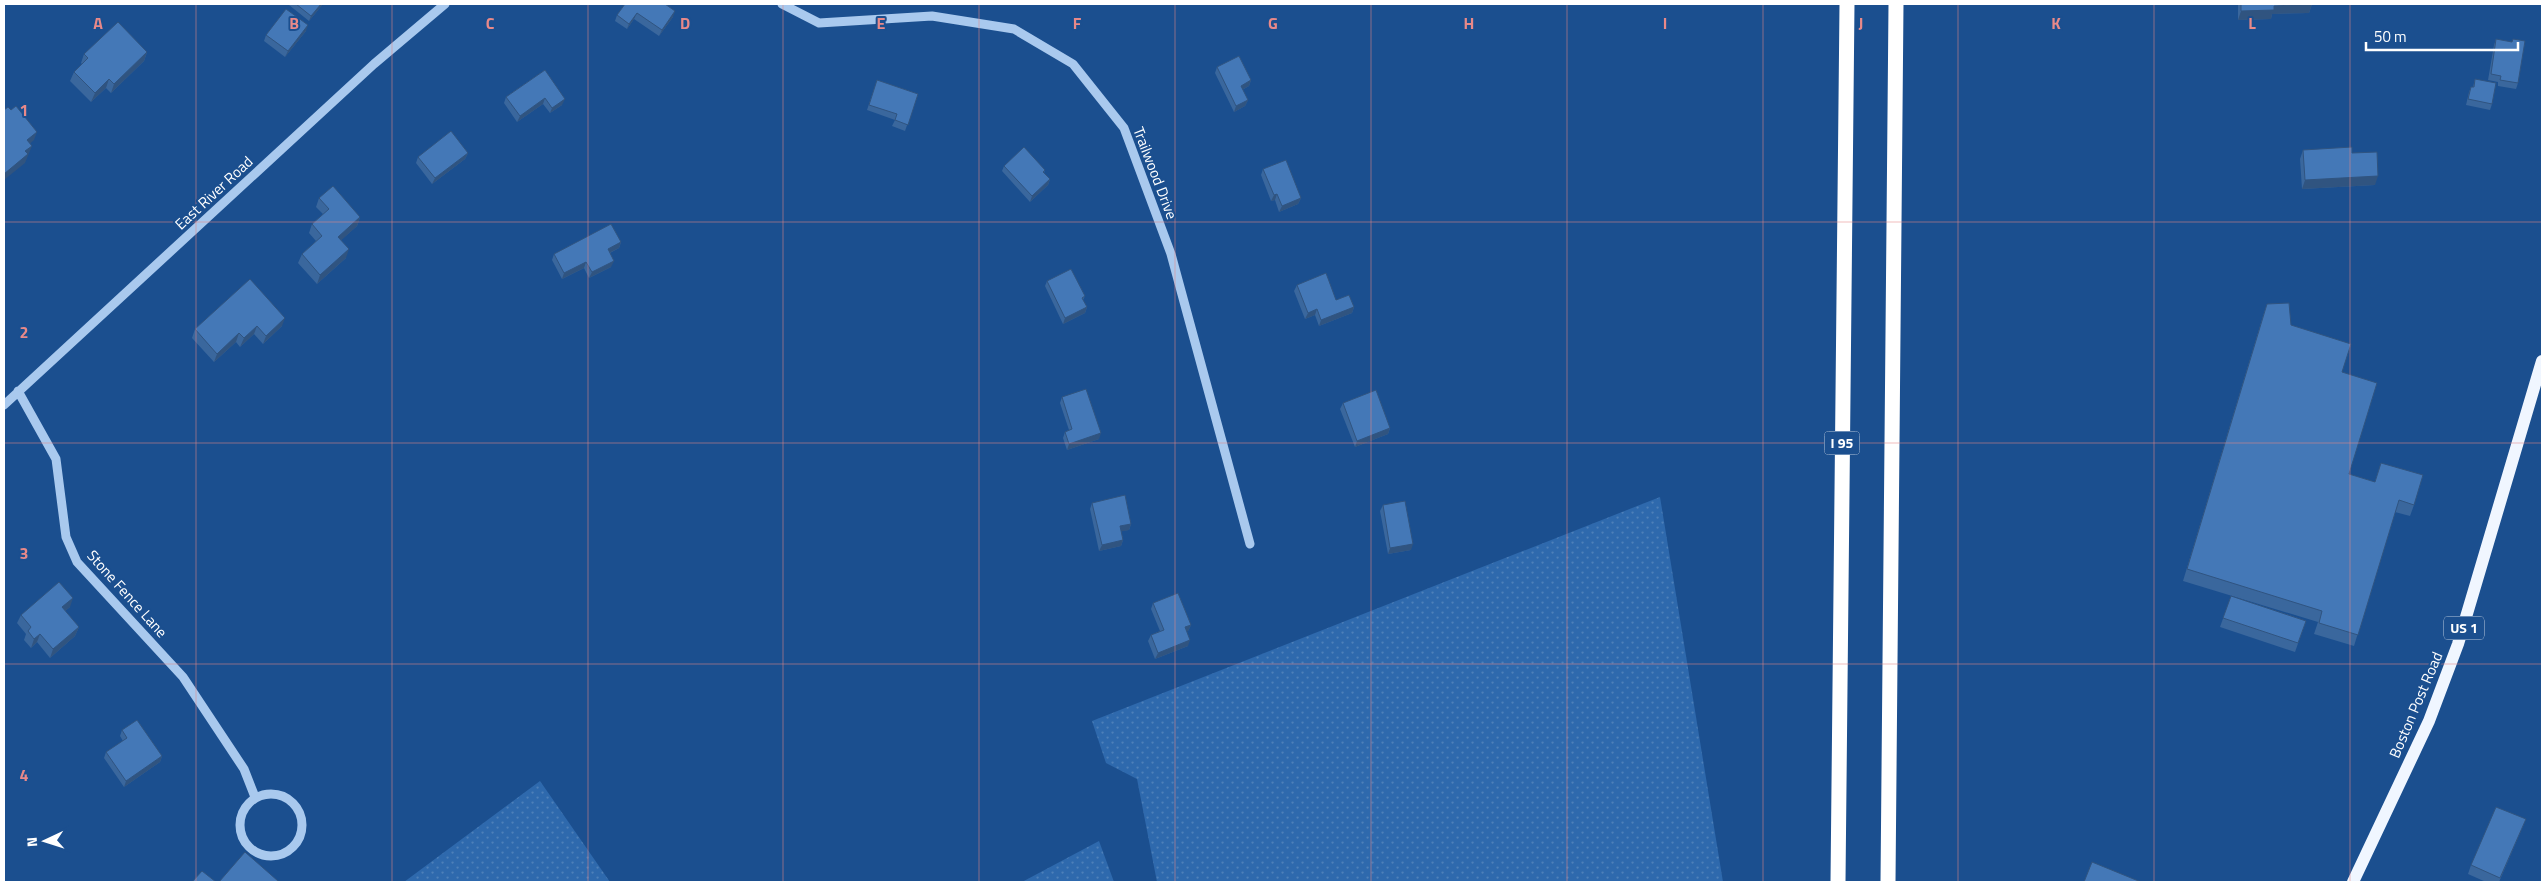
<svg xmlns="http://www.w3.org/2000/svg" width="2546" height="886" font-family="'Titillium Web',sans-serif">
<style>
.grass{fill:url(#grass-dots)}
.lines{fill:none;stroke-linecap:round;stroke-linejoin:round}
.minor{stroke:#a9c9ee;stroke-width:9}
.major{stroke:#f0f6ff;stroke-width:12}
.highway{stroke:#fff;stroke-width:15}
.wall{fill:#3a679d}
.shaded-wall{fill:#305480}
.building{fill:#4478b7;stroke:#305480}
.grid{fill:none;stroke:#e88989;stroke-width:1;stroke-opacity:0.55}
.labels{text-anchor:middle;stroke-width:4;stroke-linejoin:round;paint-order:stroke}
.shield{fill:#1b4f8f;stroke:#bbcadd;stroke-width:1}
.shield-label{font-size:14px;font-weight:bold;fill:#fff}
.street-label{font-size:15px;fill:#fff;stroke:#1b4f8f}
.grid-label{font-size:16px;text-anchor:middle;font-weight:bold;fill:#e88989;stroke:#1b4f8f;stroke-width:4;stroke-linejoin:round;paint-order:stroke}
</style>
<defs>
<pattern id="grass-dots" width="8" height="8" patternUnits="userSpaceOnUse" patternTransform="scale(1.25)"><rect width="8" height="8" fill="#2e69ad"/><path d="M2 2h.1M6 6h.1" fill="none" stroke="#4d80b9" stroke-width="1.8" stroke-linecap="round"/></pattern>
</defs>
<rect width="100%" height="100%" fill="#1b4f8f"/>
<path class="grass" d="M1660,497L1723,882H1157L1137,779L1106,763L1092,721Z
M540,781L610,882H404Z
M1099,841L1114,882H1022Z"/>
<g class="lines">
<path class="minor" d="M782,4L819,23L932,16L1014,29L1073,64L1124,128L1171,254L1250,544
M18,391L56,459L66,537L77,562L183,677L244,769L255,797
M4,405L374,64L445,4
M240 825a31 31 0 1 1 62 0a31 31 0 1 1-62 0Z"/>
<path class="major" d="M2353,882L2429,721L2458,644L2542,361"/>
<path class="highway" d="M1838,882L1847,4
M1888,882L1896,4"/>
</g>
<path class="wall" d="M290,4H323L309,21L289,5Z
M625,4L673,17L659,36L634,19L627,29L615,21L617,15Z
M2238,4H2312L2309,13L2272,14L2271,19L2238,20Z
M306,31L285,57L264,41L266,35Z
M2496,39L2518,83L2516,89L2498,86V82L2488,80L2494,45Z
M147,52L144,61L111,93L106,88L91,102L70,81L74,72L82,64L81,63L84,54Z
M1217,67L1251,80L1249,86L1242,90L1248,100L1245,106L1234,112L1215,73Z
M545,70L562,105L550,113L543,104L517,122L504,103L506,97Z
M2475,79L2492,104L2490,110L2466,105L2469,92L2471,87H2473Z
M877,80L918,94L905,131L892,126L895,120L867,110Z
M2303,150L2352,153L2375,185L2302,189L2300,159Z
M468,153L465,159L432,184L416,163L418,157Z
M1004,166L1045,170L1044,173L1050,179L1048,185L1030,202L1002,171Z
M1263,169L1301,198L1298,204L1279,212L1275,200L1271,201L1261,175Z
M319,198L360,217L357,226L341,240L346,258L317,284L298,263L302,254L316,241L309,233L312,224L323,214L316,207Z
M621,242L619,248L610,253L611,267L589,278L584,268L562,279L552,260L554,254Z
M250,279L282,326L263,344L254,334L240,347L236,342L214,362L192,338L195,329Z
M1047,281L1085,296L1083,300L1087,307L1085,313L1063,324L1045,286Z
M1297,285L1354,307L1352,313L1319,326L1315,315L1305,319L1294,291Z
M2267,304L2342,372L2349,474L2375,482L2381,463L2414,505L2410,516L2395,512L2354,646L2314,634L2318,622L2183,581L2263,316Z
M1062,397L1099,439L1067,450L1063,438L1065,432L1069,430L1060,403Z
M1343,403L1390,428L1388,434L1355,447L1340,409Z
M1092,503L1131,524L1129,530L1121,531L1123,540L1121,546L1099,551L1090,509Z
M1383,505L1411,550L1388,554L1380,511Z
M2231,596L2306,621L2295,652L2220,627Z
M1153,603L1191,625L1188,631H1187L1188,646L1155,659L1148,641L1151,635L1160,631L1151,609Z
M70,607L65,611L79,627L75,636L50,658L37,642L31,648L24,640L26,634L17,623L21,615Z
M122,730L162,756L160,762L124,787L104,758L106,752L123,741L120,736Z
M2526,819L2499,882H2486L2468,874L2471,865Z"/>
<path class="shaded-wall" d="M321,4H323L309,21L311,16Z
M2312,4L2309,13L2272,14L2271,19L2238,20L2241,11L2274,6Z
M675,11L673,17L659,36L662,30Z
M637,13L634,19L627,29L629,24Z
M308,25L306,31L285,57L288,51Z
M147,52L144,61L111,93L114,84Z
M109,79L106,88L91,102L95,93Z
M1251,80L1249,86L1238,92L1241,86Z
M545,98L543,104L517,122L520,116Z
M565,99L562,105L550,113L552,108Z
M1248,100L1245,106L1234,112L1236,106Z
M37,132L34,140L24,149L27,140Z
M32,146L25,163L4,180V174L25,151Z
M468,153L465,159L432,184L435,178Z
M2378,176L2375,185L2302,189L2305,180Z
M1050,179L1048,185L1030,202L1032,196Z
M1277,194L1275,200L1271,201L1274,195Z
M1301,198L1298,204L1279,212L1282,206Z
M360,217L357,226L335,246L338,237Z
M621,242L619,248L605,255L608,249Z
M349,249L346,258L317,284L320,275Z
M614,261L611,267L589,278L592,272Z
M586,262L584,268L562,279L564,273Z
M1087,307L1085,313L1063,324L1065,318Z
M1354,307L1352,313L1319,326L1321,320Z
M1317,309L1315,315L1305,319L1308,313Z
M285,318L282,326L263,344L266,336Z
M257,326L254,334L240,347L244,338Z
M239,333L236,342L214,362L217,354Z
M1390,428L1388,434L1355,447L1357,441Z
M1101,433L1099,439L1067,450L1069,444Z
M1131,524L1129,530L1118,532L1120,526Z
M1123,540L1121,546L1099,551L1102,545Z
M1413,544L1411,550L1388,554L1390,548Z
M73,598L70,607L59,616L62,607Z
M1191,625L1188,631L1183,633L1185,627Z
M79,627L75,636L50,658L53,649Z
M40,634L37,642L31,648L34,639Z
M1190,640L1188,646L1155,659L1158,653Z
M162,756L160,762L124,787L126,781Z"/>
<path class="building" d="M296,4H321L311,16Z
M625,4H665L675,11L662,30L637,13L629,24L617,15Z
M2241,4H2312L2274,6V10L2241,11Z
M286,9L308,25L288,51L266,35Z
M118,22L147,52L114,84L109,79L95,93L74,72L88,58L84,54Z
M2496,39L2512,42L2513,39L2525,41L2518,83L2500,80L2501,76L2491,74Z
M1239,56L1251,80L1241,86L1248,100L1236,106L1217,67Z
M545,70L565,99L552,108L545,98L520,116L506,97Z
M2475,79L2496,83L2492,104L2468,99L2471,87H2474Z
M877,80L918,94L908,125L895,120L897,114L869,105Z
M16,106L37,132L27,140L32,146L25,151L28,154L4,174V110L8,107L11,110Z
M451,131L468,153L435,178L418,157Z
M1024,147L1045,170L1043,172L1050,179L1032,196L1004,166Z
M2352,147V153L2377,152L2378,176L2305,180L2303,150Z
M1286,160L1301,198L1282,206L1277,194L1274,195L1263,169Z
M333,186L360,217L338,237L349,249L320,275L302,254L322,236L312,224L329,209L319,198Z
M611,224L621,242L608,249L614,261L592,272L586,262L564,273L554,254Z
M1071,269L1085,296L1082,298L1087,307L1065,318L1047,281Z
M1326,273L1336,300L1349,295L1354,307L1321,320L1317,309L1308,313L1297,285Z
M250,279L285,318L266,336L257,326L244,338L239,333L217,354L195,329Z
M2289,303L2291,325L2351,344L2342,372L2377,383L2349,474L2375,482L2381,463L2423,475L2414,505L2399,500L2358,635L2319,623L2322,611L2187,569L2267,304Z
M1086,389L1101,433L1069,444L1065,432L1072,429L1062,397Z
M1376,390L1390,428L1357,441L1343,403Z
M1125,495L1131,524L1120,526L1123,540L1102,545L1092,503Z
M1405,501L1413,544L1390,548L1383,505Z
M59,582L73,598L62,607L79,627L53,649L40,634L34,639L28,631L31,627L21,615Z
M1178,593L1191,625L1185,627L1190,640L1158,653L1151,635L1164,630L1153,603Z
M2231,596L2306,621L2298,643L2223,618Z
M137,720L162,756L126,781L106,752L127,738L122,730Z
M2496,807L2526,819L2500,878L2471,865Z
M245,852L278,881L277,882H219Z
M2092,862L2141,882H2084Z
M202,871L216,882H192Z"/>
<path class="grid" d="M196,4V882M392,4V882M588,4V882M783,4V882M979,4V882M1175,4V882M1371,4V882M1567,4V882M1763,4V882M1958,4V882M2154,4V882M2350,4V882M4,222H2542M4,443H2542M4,664H2542"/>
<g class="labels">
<g class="shield">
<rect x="1824.5" y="431.5" width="35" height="23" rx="4"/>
<rect x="2444" y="616.5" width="40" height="23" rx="4"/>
</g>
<g class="shield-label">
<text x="1842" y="448">I 95</text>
<text x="2464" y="633">US 1</text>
</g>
<g class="street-label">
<text transform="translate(1155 173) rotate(69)" y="5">Trailwood Drive</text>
<text transform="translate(214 193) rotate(-43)" y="5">East River Road</text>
<text transform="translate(127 594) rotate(48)" y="5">Stone Fence Lane</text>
<text transform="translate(2416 705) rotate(-67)" y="5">Boston Post Road</text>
</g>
</g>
<g class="grid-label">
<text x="98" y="29">A</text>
<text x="294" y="29">B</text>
<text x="490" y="29">C</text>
<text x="685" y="29">D</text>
<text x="881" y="29">E</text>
<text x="1077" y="29">F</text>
<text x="1273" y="29">G</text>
<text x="1469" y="29">H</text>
<text x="1665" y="29">I</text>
<text x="1861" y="29">J</text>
<text x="2056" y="29">K</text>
<text x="2252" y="29">L</text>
<text x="24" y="116">1</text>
<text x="24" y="338">2</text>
<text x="24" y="559">3</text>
<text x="24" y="781">4</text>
</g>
<rect width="2546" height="886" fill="none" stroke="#ffffff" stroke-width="10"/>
<g transform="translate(45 841) rotate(266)" stroke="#1b4f8f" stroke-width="4" paint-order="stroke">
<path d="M0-4L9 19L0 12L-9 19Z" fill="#ffffff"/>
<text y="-8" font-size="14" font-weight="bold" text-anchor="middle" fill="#ffffff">N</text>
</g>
<path d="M2366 42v8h152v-8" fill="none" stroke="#ffffff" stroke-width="2.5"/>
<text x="2374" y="42" font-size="15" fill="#ffffff" stroke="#1b4f8f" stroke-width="4" paint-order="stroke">50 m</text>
</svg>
